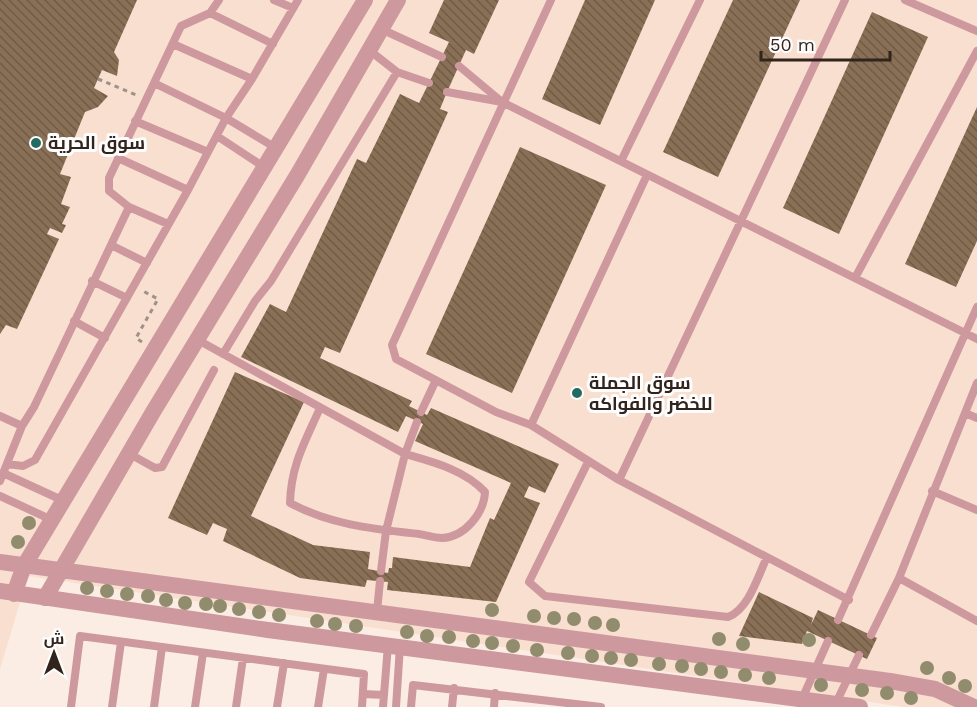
<svg xmlns="http://www.w3.org/2000/svg" width="977" height="707" font-family="'Work Sans',Cairo,sans-serif">
<style>
.built{fill:#f9dfd0}
.building{fill:url(#building-back-hatch)}
.lines{fill:none;stroke-linecap:round;stroke-linejoin:round}
.path{stroke:#9e9188;stroke-width:3;stroke-dasharray:4.5 4.5;stroke-linecap:butt}
.lane{stroke:#ce999e;stroke-width:8}
.street{stroke:#ce999e;stroke-width:16}
.tree{fill:#918c6d}
.poi-dot{fill:#236b61;stroke:#fdfdfd;stroke-width:2}
.labels{text-anchor:middle;stroke-width:6;stroke-linejoin:round;paint-order:stroke}
.poi-label{font-size:18px;font-weight:bold;fill:#31241c;stroke:#fdfdfd;text-anchor:start}
</style>
<defs>
<pattern id="building-back-hatch" width="6" height="6" patternUnits="userSpaceOnUse" patternTransform="scale(1.5)"><rect width="6" height="6" fill="#886f55"/><path d="M-1 5l2 2M0 0l6 6M5-1l2 2" fill="none" stroke="#705b46"/></pattern>
</defs>
<rect width="100%" height="100%" fill="#fbede4"/>
<path class="built" d="M0,0H977V707H903L28,576L0,669Z"/>
<path class="building" d="M0,0H137L114,52L119,60L117,76L102,70L94,88L108,96L98,107L85,112L60,174L71,177L61,204L70,207L62,224L66,225L62,233L50,228L47,234L59,239L17,329L6,325L0,334Z
M444,0H499L474,54L466,50L447,92L440,109L448,112L340,353L325,347L320,358L412,401L409,406L427,415L431,408L559,464L545,493L529,486L524,497L540,503L496,602L387,590L388,582L367,580L365,587L300,578L223,541L227,529L213,523L207,535L168,518L235,372L304,402L251,516L313,545L370,552L368,569L388,573L389,568H392L393,557L470,567L490,518L494,520L511,483L415,441L423,424L406,416L398,432L241,357L270,304L286,312L357,159L366,163L400,94L419,103L449,42L429,33Z
M585,0H655L600,125L542,99Z
M733,0H800L718,177L663,152Z
M872,12L928,37L839,234L783,208Z
M977,107V241L956,287L905,264Z
M520,147L606,185L512,393L426,354Z
M759,592L813,618L811,625L818,610L877,638L867,659L807,631L802,644L739,636Z"/>
<g class="lines">
<path class="path" d="M98,79L136,95
M142,342L136,338L158,299L143,291"/>
<path class="lane" d="M274,0L293,8
M551,0L392,345L396,359L496,412L531,425L619,480L849,600
M905,0L977,31
M210,13L273,44
M381,29L442,57
M173,44L252,79
M369,50L397,72L429,83
M459,66L502,102L977,339
M154,83L226,118L276,148
M447,92L502,102
M135,121L208,152
M217,136L264,167
M118,158L188,190
M621,161L700,0
M129,207L168,224
M111,245L147,263
M855,278L977,51
M92,281L127,298
M74,321L105,338
M196,339L405,454L386,531L381,571
M223,354L255,301L271,281L397,72
M320,408C305,442 291,465 290,503C331,525 374,529 419,534C426,535 434,538 442,538C465,537 484,513 485,492C465,470 433,462 405,454L417,422
M421,412L436,380
M965,413L977,418
M0,416L22,426
M531,425L647,175
M128,453L155,468L162,467L214,370
M588,462L529,582L545,596L728,617C749,609 758,576 767,557
M7,464L23,466L35,460L188,190L226,118L252,79L298,0
M3,473L64,501
M619,480L845,0
M0,481L22,426L34,407L129,207L109,191V178L181,26L210,13L219,0
M932,491L977,510
M0,496L52,520
M899,578L977,621
M377,611L380,581
M838,620L977,307
M871,635L899,578L977,383
M363,694L384,695
M802,699L828,641
M836,703L859,655
M71,707L80,636L364,674L362,707
M112,707L121,642
M154,707L162,647
M195,707L203,653
M236,707L243,658
M277,707L284,663
M318,707L324,669
M383,707L388,645
M396,707L400,646
M411,707L413,685L601,707
M452,707L454,688
M494,707L495,693"/>
<path class="street" d="M0,562L890,681L935,689L974,707
M0,591L268,630L860,707
M14,594L24,566L365,0
M45,598L153,412L298,174L398,0"/>
</g>
<g class="tree">
<circle cx="29" cy="523" r="7"/>
<circle cx="18" cy="542" r="7"/>
<circle cx="87" cy="588" r="7"/>
<circle cx="107" cy="591" r="7"/>
<circle cx="127" cy="594" r="7"/>
<circle cx="148" cy="596" r="7"/>
<circle cx="166" cy="600" r="7"/>
<circle cx="185" cy="603" r="7"/>
<circle cx="206" cy="604" r="7"/>
<circle cx="220" cy="606" r="7"/>
<circle cx="239" cy="609" r="7"/>
<circle cx="492" cy="610" r="7"/>
<circle cx="259" cy="612" r="7"/>
<circle cx="279" cy="615" r="7"/>
<circle cx="534" cy="616" r="7"/>
<circle cx="554" cy="618" r="7"/>
<circle cx="574" cy="619" r="7"/>
<circle cx="317" cy="621" r="7"/>
<circle cx="595" cy="623" r="7"/>
<circle cx="335" cy="624" r="7"/>
<circle cx="613" cy="625" r="7"/>
<circle cx="356" cy="626" r="7"/>
<circle cx="407" cy="632" r="7"/>
<circle cx="427" cy="636" r="7"/>
<circle cx="449" cy="637" r="7"/>
<circle cx="719" cy="639" r="7"/>
<circle cx="809" cy="640" r="7"/>
<circle cx="473" cy="641" r="7"/>
<circle cx="492" cy="643" r="7"/>
<circle cx="743" cy="644" r="7"/>
<circle cx="513" cy="646" r="7"/>
<circle cx="537" cy="650" r="7"/>
<circle cx="568" cy="653" r="7"/>
<circle cx="592" cy="656" r="7"/>
<circle cx="611" cy="658" r="7"/>
<circle cx="631" cy="660" r="7"/>
<circle cx="659" cy="664" r="7"/>
<circle cx="682" cy="666" r="7"/>
<circle cx="927" cy="668" r="7"/>
<circle cx="701" cy="669" r="7"/>
<circle cx="721" cy="672" r="7"/>
<circle cx="745" cy="675" r="7"/>
<circle cx="769" cy="678" r="7"/>
<circle cx="949" cy="678" r="7"/>
<circle cx="821" cy="685" r="7"/>
<circle cx="965" cy="686" r="7"/>
<circle cx="862" cy="690" r="7"/>
<circle cx="887" cy="693" r="7"/>
<circle cx="911" cy="698" r="7"/>
</g>
<g class="poi-dot">
<circle cx="36" cy="143" r="6"/>
<circle cx="577" cy="393" r="6"/>
</g>
<g class="labels">
<g class="poi-label">
<text x="48" y="149">سوق الحرية</text>
<text x="589" y="389">سوق الجملة<tspan x="589" dy="21">للخضر والفواكه</tspan></text>
</g>
</g>
<g transform="translate(54 653)" stroke="#fdfdfd" stroke-width="4.5" paint-order="stroke">
<path d="M0-4.5L10 22L0 15L-10 22Z" fill="#31241c"/>
<text y="-9" font-size="16" font-weight="bold" text-anchor="middle" fill="#31241c">ش</text>
</g>
<path d="M761 51v9h129v-9" fill="none" stroke="#31241c" stroke-width="3"/>
<text x="770" y="51" font-size="18" fill="#31241c" stroke="#fdfdfd" stroke-width="4.5" paint-order="stroke">50 m</text>
</svg>
